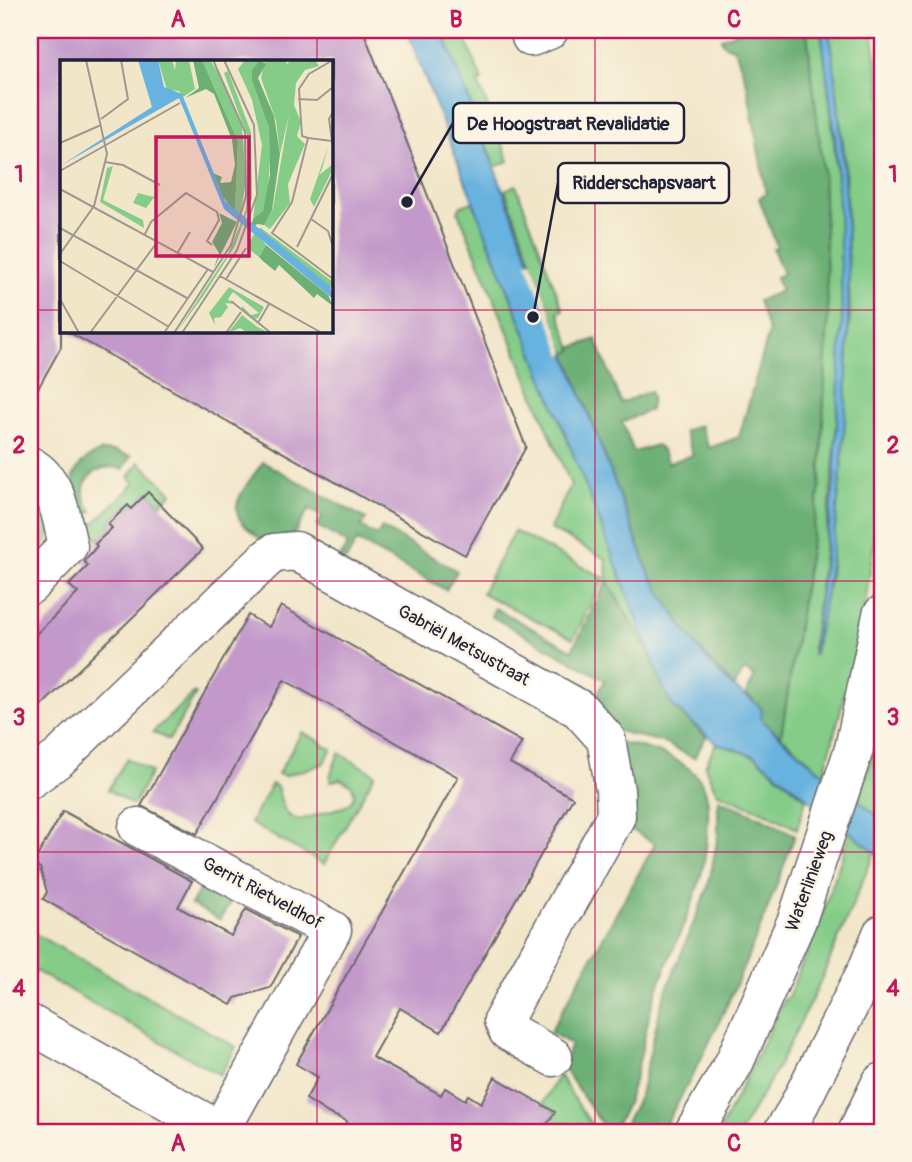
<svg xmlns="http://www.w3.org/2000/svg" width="912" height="1162" font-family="Pangolin,sans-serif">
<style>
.green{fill:#85cc88;stroke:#547762;stroke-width:2}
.forest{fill:#6cb074;stroke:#476958;stroke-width:2}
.water{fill:#67b2df;stroke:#446a8d;stroke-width:2}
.pier{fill:#f2e6c9}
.building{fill:#c299ca}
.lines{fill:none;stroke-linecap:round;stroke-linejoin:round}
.minor-casing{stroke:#6b676d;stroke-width:41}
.major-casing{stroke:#6b676d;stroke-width:41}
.minor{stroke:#fff;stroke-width:38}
.major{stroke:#fff;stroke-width:38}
.grid{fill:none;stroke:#c2185b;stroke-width:2;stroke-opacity:0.55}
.labels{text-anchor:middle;stroke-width:5;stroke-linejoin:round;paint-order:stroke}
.street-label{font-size:18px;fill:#22223b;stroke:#fcf5e5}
.inset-road{fill:none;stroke:#9f9890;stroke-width:2}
.view{fill:#c2185b;fill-opacity:0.15;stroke:#c2185b;stroke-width:3.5}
.inset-edge{fill:none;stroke:#22223b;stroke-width:3.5}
.leader{fill:none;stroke:#22223b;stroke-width:2.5}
.callout-dot{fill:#22223b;stroke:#fcf5e5;stroke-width:2.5}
.callout{fill:#fcf5e5;stroke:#22223b;stroke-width:2.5}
.callout-label{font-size:19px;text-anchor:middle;font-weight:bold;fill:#22223b}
.neatline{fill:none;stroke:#c2185b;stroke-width:2.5}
.grid-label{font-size:23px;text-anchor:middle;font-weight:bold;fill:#c2185b}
</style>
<rect width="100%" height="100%" fill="#fcf5e5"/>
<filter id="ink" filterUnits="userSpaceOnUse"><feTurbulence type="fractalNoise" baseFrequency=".0143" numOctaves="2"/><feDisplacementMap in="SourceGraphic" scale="14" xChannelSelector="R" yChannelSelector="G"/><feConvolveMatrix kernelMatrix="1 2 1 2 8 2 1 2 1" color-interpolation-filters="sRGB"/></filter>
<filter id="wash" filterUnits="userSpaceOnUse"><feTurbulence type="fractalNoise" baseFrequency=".00686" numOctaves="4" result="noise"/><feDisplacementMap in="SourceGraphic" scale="28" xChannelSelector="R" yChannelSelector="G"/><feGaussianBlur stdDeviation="1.57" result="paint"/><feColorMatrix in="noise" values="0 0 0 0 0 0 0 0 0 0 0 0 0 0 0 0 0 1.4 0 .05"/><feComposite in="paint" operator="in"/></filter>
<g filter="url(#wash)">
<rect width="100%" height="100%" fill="#f2e6c9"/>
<path class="green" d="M442,30H462L482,81L478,82L509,161L495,167Z
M804,30H821L823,43C834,134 843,227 842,319C840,430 826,539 812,649L830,577L850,317L845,159L828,30H872L882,97V486L865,605L855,655L824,774L781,736L820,486L828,313L823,170L807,34Z
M516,185L563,310L558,312L573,351L566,353L505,190Z
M473,202L628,588L654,661L607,581L606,559L550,529L571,485L458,211L461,206Z
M139,462L172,493L160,504L148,492L131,509L127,505L108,524L112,528L99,540L88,529L135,483L129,477Z
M38,488L52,530L30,573V501Z
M514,531L604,578L573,639L482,593Z
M194,693L196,694L169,740L153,732Z
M882,722V829L871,861L819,985L778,1067L740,1132H719L784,1000L788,997L818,926L846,845Z
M302,732L323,743L322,745L332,749L323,764L284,776L278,774Z
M716,743L755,756L806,799L797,829L769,814L716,792L705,766Z
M339,753L375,774L324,864L250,823L272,784L277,787C282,800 282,818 300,820L346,806C354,800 357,793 350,784L340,779L331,781L330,776Z
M127,758L151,772L133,805L108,790Z
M30,931L236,1047L220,1075L30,968Z
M559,1075L596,1132H508L520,1110L546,1126L555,1112L542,1104Z"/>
<path class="forest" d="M743,30H804L807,34L823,170L828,313L820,486L781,736L760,720L753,699L746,694L755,676L744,670L734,687L682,630L649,573L566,353L572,351L571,348L596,339L621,403L650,391L652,396L650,410L622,422L634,452L656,445L662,450L668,463L693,455L684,431L700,425L709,448L739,437L769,332L758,301L781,291L776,277L783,274L773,249L777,247L759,198L766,194L747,84L735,49L723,44L721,38Z
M103,451H114L131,456L123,469C94,460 71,487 92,511L81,522C78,510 70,493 72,482C74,467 90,454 103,451Z
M263,462L366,519L361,527L377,536L382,528L457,571L446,590L357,541L346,560L340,557L348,544L317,526L322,517L309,509L294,534L264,542C256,535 244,527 239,518C229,501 255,475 263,462Z
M607,581L654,661L672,705L706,737L694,758L662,742L614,730L593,703L605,680L491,616L495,608L572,650Z
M616,742C642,746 675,755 694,773C708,786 709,805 708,822C707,847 704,872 695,895C682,934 662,970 651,1009C643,1037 632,1120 607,1132L563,1067L571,1044L550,1032L655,844L627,827Z
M718,799L760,817L795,835C758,938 717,1038 661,1132H621L640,1095L662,1001L708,887L718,836Z
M210,872L238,889L220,920L191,904Z"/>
<path class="water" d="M407,30H442L649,573C673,613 697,654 732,686C742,694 753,699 762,709L761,720L813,765L882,819V858L755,756L716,743L672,705L664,690C582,469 490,251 407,30Z
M821,30H828L832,48C857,252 855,451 815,653L813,656L834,482L842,319L839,211L835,137Z"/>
<path class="pier" d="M532,261L566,353L562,355L527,263Z"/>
<g id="blocks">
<path class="building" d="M30,30H363L526,447L465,555L67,331H331V61H61V347L30,403Z
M148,492L203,549L30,717V640L78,593L69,585L88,566L84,561L97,546L95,544L112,528L108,524L128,505L131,509Z
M281,606L522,742L510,763L573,798L441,1032L400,1008L372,1057L441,1095L445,1088L465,1100L468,1095L481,1103L495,1077L555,1112L542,1132H343L347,1121L328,1113L306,1099L318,1077L296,1064L458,777L284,680L197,834L141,806L248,615L269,627Z
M63,811L192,881L178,907L231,936L246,909L298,937L270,988L235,998L231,1005L43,899L47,892L40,868L33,864Z"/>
</g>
</g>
<g filter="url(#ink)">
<use href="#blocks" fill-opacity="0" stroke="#6b676d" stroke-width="2"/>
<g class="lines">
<g class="minor-casing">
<path id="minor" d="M531,37L549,30
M30,466C58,481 61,517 68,546L30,585
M30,779L59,758L265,560L274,553L296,551L579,709L606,739L615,790L616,816L503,1020L508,1031L553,1057
M138,827L332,930L220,1131
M30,1024L222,1132
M857,1132L881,1083"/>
</g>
<g class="major-casing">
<path id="major" d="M694,1132L734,1063L797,920L854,749L882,615
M783,1132L796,1111L868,968L882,934"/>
</g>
<use href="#minor" class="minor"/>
<use href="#major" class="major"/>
</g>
</g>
<path class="grid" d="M317,30V61M595,30V1132M30,310H61M331,310H882M317,331V1132M30,581H882M30,852H882"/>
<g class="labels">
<g class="street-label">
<text transform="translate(464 645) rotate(29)" y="6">Gabriël Metsustraat</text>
<text transform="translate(809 881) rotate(-70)" y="6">Waterlinieweg</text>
<text transform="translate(263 893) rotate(28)" y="6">Gerrit Rietveldhof</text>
</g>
</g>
<g transform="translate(60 60)">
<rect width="273" height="273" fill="#f2e6c9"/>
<path d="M98,0H112L115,10L116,0H129L135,29L123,37L119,31L107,30ZM142,0H150L160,16L182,67L186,121L180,156L175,152L178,81ZM185,0H200L192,21L209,68L210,95L208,136L203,151L193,159L202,85L192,40L178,9ZM205,0H225L227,4L231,0H255L259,6L245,10L236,23L234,45L241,62L237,76L245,84L228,124L230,143L210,169L204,165L213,148L229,55L220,94L216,61L201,18ZM168,11L191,72L192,138L175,186L144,235L116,273L168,194L186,150L189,81L164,13ZM268,87L262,109L259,115L273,104V109L254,147L250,139ZM53,106L43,140L83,160L84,168L40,142L47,108ZM101,128L86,148L73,143L78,133L93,137ZM201,168L273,222V229L197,169ZM195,172L206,185L199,197L187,188ZM169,227L204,247L198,258L194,259L182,250V246L191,255L199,253L173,232L168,239L173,244L165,243L168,247L161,257L154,258L155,265L149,253ZM182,255L196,266L209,273H188L180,268L168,273Z" fill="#85cc88"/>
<path d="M133,0H142L178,81L175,152L162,136L153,113L162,117L160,123L171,122L175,105L172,80L154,34L146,29L125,38L139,28ZM200,0L206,4L198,18L214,56L220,94L212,150L204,165L197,164L190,171L193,159L203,151L210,115L209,68L192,21V10ZM159,153L177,162L154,208L159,193L152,182L162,163ZM206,185L268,235L273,246L257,234L254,238L219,205L215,211L204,202L199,197Z" fill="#6cb074"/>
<path d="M78,0H98L104,27L122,34L165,141L270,226L273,239L164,149L119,38L0,106L92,47Z" fill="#67b2df"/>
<path class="inset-road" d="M273,0L249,14L239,29L242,76L248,78L232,142L212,173L273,219M238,39L257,40L273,27M273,52L269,59L273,88M41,59L68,39L61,0M248,78L272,81M0,83L41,65M45,102L63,105L100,125M0,111L120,43M0,129L153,212M251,159L268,171L273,187M0,168L127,238M85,174L91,162L126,133L157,152L159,160L147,181L152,185M237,187L273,114M118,192L130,172M0,194L34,146L47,94L26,0M0,201L109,267M160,216L262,273M166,219L186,188M0,239L19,273M171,241L211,273M198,263L209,244M30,273L98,181M104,273L148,209M114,273L171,185L186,136L185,72L153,0M122,273L177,190L197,135L194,65L164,0M166,273L181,252"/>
<path class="view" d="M96,77H189V196H96Z"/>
<rect width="273" height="273" class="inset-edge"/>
</g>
<path class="leader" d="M407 202L453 123M533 317L558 183"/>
<g class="callout-dot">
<circle cx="407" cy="202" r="7"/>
<circle cx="533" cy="317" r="7"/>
</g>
<g class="callout">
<rect x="453" y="103" width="231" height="40" rx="7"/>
<rect x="558" y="163" width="171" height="40" rx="7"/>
</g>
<g class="callout-label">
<text x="568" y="130">De Hoogstraat Revalidatie</text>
<text x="644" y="189">Ridderschapsvaart</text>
</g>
<rect width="912" height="1162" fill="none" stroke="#fcf5e5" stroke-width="77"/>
<rect x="38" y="38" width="836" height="1086" class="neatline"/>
<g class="grid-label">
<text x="178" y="27">A</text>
<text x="456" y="27">B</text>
<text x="734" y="27">C</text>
<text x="19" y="182">1</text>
<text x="893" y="182">1</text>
<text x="19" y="453">2</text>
<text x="893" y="453">2</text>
<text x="19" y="725">3</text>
<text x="893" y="725">3</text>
<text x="19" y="996">4</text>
<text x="893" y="996">4</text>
<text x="178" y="1151">A</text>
<text x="456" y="1151">B</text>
<text x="734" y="1151">C</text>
</g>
</svg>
